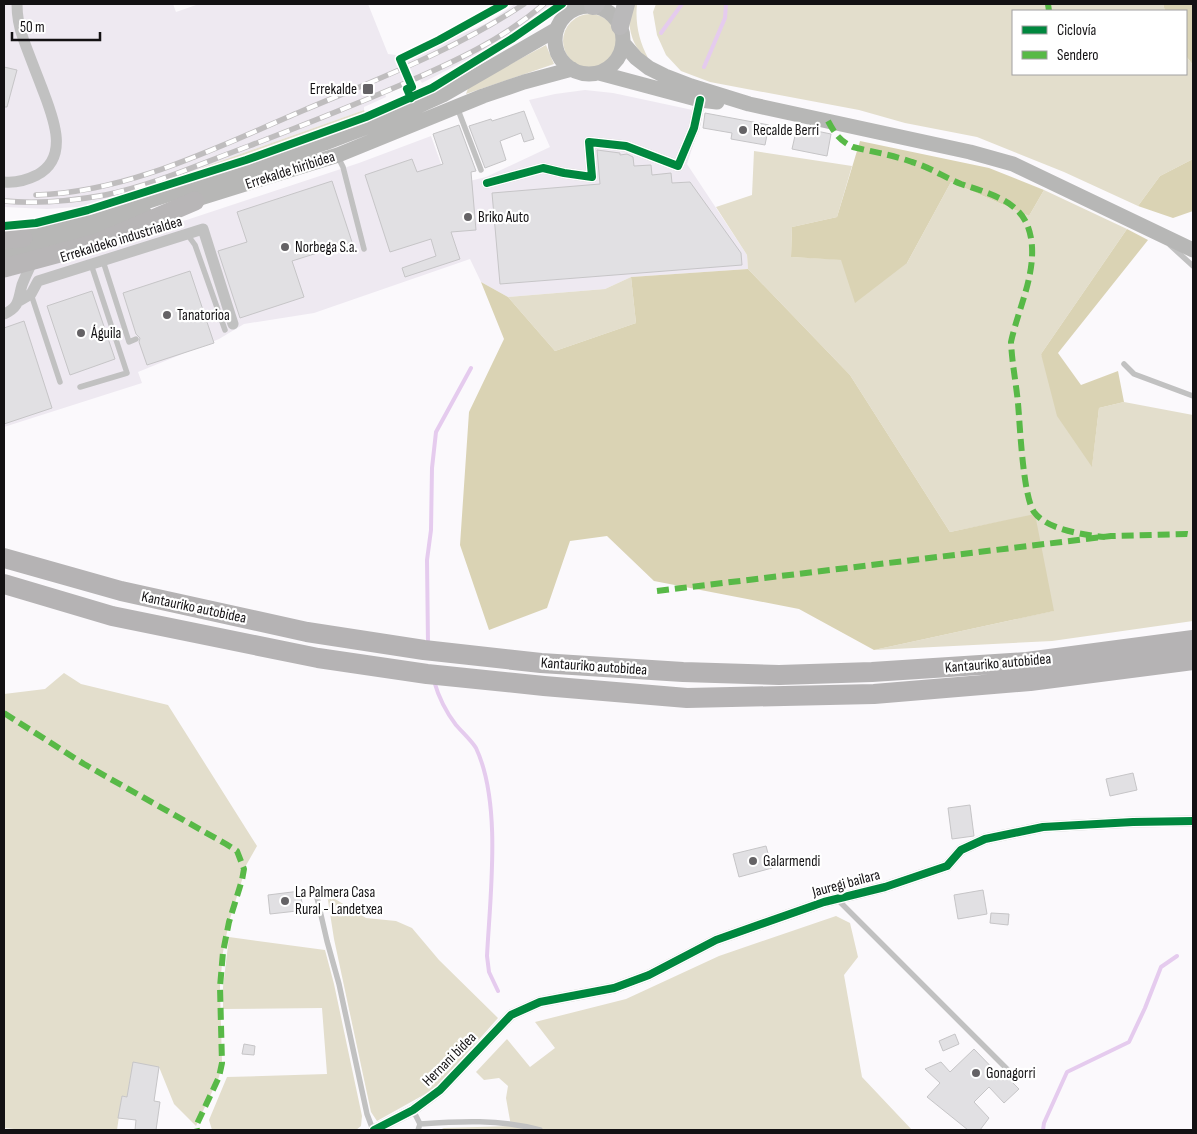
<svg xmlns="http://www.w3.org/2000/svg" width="1197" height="1134" font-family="'Sofia Sans Condensed',sans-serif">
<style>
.built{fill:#eee9f1}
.green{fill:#e3decc}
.forest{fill:#dad3b4}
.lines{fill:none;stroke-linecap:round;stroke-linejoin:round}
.stream{stroke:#e5cbee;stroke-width:4}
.building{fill:#e1e0e3;stroke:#c6c5c7}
.service{stroke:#c1c1c1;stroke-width:5.5}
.minor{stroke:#c1c1c1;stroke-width:11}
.secondary{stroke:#b7b7b6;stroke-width:15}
.primary{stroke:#bab9ba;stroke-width:18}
.trunk{stroke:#b8b6b7;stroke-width:19}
.motorway{stroke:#b5b3b4;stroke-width:20}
.rail-casing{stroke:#bfbdbe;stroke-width:5.5}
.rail{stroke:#fff;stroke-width:4;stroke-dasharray:11;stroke-linecap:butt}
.quiet{stroke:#58b947;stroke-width:6;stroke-dasharray:12 6;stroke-linecap:butt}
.cycleway-casing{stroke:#fff;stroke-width:11}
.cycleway{stroke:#00873e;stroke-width:8}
.poi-dot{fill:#646265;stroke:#fff;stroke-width:2}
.labels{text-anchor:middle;stroke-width:4.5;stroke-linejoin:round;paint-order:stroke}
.poi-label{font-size:15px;fill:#131113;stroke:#fff;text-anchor:start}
.street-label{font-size:15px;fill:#131113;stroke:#fff}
</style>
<rect width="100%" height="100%" fill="#fbf9fc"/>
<path class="built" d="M4,4H173L176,12L199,4H368L388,54L396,55L399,61L487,23L515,4H554L543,13L496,45L422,83L420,80L385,94L386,97L364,107V110L204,167L170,181L91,206L47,209L4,207Z
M585,90L613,93L702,112L698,130L687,164L747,255L748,269L631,277L605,289L508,297L481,282L470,259L314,313L244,324L219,339L138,372L142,383L4,427V278L114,244L359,163L431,136L449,186L486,177L550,147L529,100L555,94Z"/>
<path class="green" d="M629,4H637C635,23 639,41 648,58C630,47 628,24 629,4Z
M656,4H1163L1165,11H1013V74H1186V56L1193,65V159L1160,176L1138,206L1064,172L977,137L905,123L859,110L710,82L681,71L666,55L657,35L653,12Z
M563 41a27 27 0 1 1 54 0a27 27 0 1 1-54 0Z
M546,45L554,64L466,94L469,86Z
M364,110L366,115L313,134L170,181L204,167Z
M754,151L852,166L837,217L792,227L791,257L907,263L951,182L1029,216L1044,190L1127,229L1041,354L1092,466L1099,408L1124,402L1193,415V621L1052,641L874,650L1053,611L1034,515L950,532L850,375L748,269L747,255L716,207L752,195Z
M631,277L636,323L555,351L508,297L605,289Z
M64,673L81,684L168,705L257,846L244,869L242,880L229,922L223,952L220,987L222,1063L219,1077L196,1126L174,1104L159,1067L133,1063L127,1097L122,1096L117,1130H24L4,1128V694L45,689Z
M327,894L366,918L396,921L412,928L439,960L498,1018L436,1088L377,1121L371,1112L334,939Z
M836,916L850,923L858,957L844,975L862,1077L912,1130H439L444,1128L511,1126L506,1098L508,1086L499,1078L484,1080L476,1072L507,1039L530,1067L555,1048L535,1022L626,999L719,956Z
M229,937L325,950L334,984L362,1116L361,1126L356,1130H212L209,1120L227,1077L327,1074L322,1008L223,1009V987Z"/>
<path class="forest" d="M1163,4H1193V65L1186,56V11H1165Z
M860,141L989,168L1044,190L1029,216L951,182L907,263L855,303L841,260L791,257L792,227L837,217Z
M1193,159V211L1173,218L1138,206L1160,176Z
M1127,229L1148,240L1058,353L1081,385L1118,371L1124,402L1099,408L1092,467L1057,416L1041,354Z
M748,269L850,375L950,532L1035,514L1054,611L874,650L799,609L654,581L607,536L570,541L547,608L489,630L460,545L469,412L504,339L481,282L508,297L555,351L636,323L631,277Z"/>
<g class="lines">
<path class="stream" d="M661,33L682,4
M704,67L725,18L726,4
M428,644L427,560L431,530L432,468L436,432L471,368
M434,681C438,695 446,712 456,725C462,732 471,740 476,748C502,803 490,896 487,956L489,972L498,991
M1043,1130L1044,1123L1067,1072L1129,1042L1145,1008L1161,967L1177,956"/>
</g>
<path class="building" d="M4,67L17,70L7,107H4Z
M524,111L534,139L524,142L521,133L500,141L506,160L485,168L469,126L491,119L492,121Z
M705,113L769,125L765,145L731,139L732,133L703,128Z
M459,125L476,171L471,172L476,230L451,232L460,259L405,277L402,268L436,256L431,239L390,252L365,175L412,159L417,172L443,164L433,134Z
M797,127L831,134L827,156L792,149Z
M597,150L620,153V155L627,154L633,157L634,166L651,165L652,175L671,173L672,183L690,182L741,253L742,265L500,284L492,193L600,184Z
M332,181L352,242L292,261L304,297L240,318L218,251L247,242L237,212Z
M190,271L214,343L147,365L139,342L140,338L136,334L123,293Z
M92,291L115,359L70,375L47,306Z
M24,321L52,408L4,424V328Z
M1133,773L1137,790L1110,796L1106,779Z
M970,805L974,836L952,839L948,808Z
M766,846L772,868L739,877L733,854Z
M983,890L987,914L958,919L954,895Z
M300,891L302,903H296L297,911L270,914L268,895Z
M991,913L1009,914L1008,925L990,923Z
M955,1034L959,1044L943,1051L939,1041Z
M244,1044L255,1046L254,1055L242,1054Z
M974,1049L1004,1080L1007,1077L1019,1089L1004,1103L989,1087L974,1102L989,1118L980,1130H968L927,1097L940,1083L925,1069L941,1062L950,1072Z
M133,1062L159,1067L154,1101L160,1102L156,1130H135L136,1120L118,1118L122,1096L127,1097Z"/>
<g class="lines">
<path class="service" d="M457,107L481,170
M338,157L343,167L364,249
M187,234L195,245L225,330
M1170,245L1193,266
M103,261L129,342L136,339
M31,294L60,382
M1124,364L1134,374L1193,396
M80,387L127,373L91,264
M315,889L327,941L339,984L367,1114L373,1130
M837,899L1007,1069
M413,1110L420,1124L418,1130
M420,1124C460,1121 500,1119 540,1130"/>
<path class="minor" d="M4,182C15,183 27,180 37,175C71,157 52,115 42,88C36,72 29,55 23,38C19,27 17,15 17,4
M487,183L543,168L564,173L592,177L589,142L626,146L678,166L694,128L700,100
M19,301L31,294L38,281L203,229L233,324
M4,314C20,307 18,299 22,285C25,277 29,269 32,262H28
M374,1130L413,1110L440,1090L511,1015L540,1002L614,988L649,975L716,940L824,902L885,887L947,866L961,850L985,839L1043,827L1133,822L1193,821"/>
<path class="secondary" d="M555 40a34 34 0 1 1 68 0a34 34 0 1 1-68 0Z
M623,43L636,58L649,68L665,76L691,86L749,104L970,152L1013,164L1193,250
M599,73L700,100L717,102
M184,203L338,155L483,96L524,82L572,69
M13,240L73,226L325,143L401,114L443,95L557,29
M4,256L31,250L145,214"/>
<path class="primary" d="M593,6L596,4
M620,26L626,4"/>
<path class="trunk" d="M4,239L23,238
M4,268L97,243L195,201"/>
<path class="motorway" d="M4,558L121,591L307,632L424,650L541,663L683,672L779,675L872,672L1027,662L1193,640
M4,584L112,616L318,658L427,674L544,686L687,698L874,694L1030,681L1193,660"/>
<g class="rail-casing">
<path id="rail" d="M36,195C130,192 217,147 302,111C380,78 453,51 524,4
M4,201C38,204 72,201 105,195C154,185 202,163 249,146C301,126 352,106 403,84C454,62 502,40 544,4"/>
</g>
<use href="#rail" class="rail"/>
<path class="quiet" d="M1048,4L1049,11
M828,121C835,134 840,141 853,147C873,152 893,155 912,162C929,167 944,177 961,184C979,190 1005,197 1018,211C1026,219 1029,228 1031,238C1037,273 1018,309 1011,342C1012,363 1016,383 1018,403C1020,426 1023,496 1034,512C1047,530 1085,535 1105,537
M657,591L1111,536L1187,534L1193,535
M4,713L84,764L226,844L237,851L244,869L242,880L229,922L223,952L220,987L222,1063L219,1077L196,1126L197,1130"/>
<g class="cycleway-casing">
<path id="cycleway" d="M411,98L407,89L412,87L400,59L439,40L504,4
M487,183L543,168L564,173L592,177L589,142L626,146L678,166L694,128L700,100
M4,226L36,223L88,210L246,160L366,117L432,88L513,38L562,4
M374,1130L413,1110L440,1090L511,1015L540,1002L614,988L649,975L716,940L824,902L885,887L947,866L961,850L985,839L1043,827L1133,822L1193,821"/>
</g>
<use href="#cycleway" class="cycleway"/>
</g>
<g class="poi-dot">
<rect x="362" y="83" width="12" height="12" rx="2.5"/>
<circle cx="743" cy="130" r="5"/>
<circle cx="468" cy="217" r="5"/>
<circle cx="285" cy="247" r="5"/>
<circle cx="167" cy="315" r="5"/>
<circle cx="81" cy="333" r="5"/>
<circle cx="753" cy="861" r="5"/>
<circle cx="285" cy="901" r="5"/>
<circle cx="976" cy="1073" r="5"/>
</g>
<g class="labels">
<g class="poi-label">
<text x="357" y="94" text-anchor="end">Errekalde</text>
<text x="753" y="135">Recalde Berri</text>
<text x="478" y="222">Briko Auto</text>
<text x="295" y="252">Norbega S.a.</text>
<text x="177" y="320">Tanatorioa</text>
<text x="91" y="338">Águila</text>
<text x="763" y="866">Galarmendi</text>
<text x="295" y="897">La Palmera Casa<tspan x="295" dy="17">Rural - Landetxea</tspan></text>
<text x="986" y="1078">Gonagorri</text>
</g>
<g class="street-label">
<text transform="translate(290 170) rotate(-18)" y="5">Errekalde hiribidea</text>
<text transform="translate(121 239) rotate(-17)" y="5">Errekaldeko industrialdea</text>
<text transform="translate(194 607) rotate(12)" y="5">Kantauriko autobidea</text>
<text transform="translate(998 663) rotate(-5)" y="5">Kantauriko autobidea</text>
<text transform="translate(594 666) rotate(4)" y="5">Kantauriko autobidea</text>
<text transform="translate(846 883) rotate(-15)" y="5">Jauregi bailara</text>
<text transform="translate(449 1059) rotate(-45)" y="5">Hernani bidea</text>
</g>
</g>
<rect width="1197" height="1134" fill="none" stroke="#131113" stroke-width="10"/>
<rect x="1012" y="10" width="175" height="65" fill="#ffffff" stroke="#a1a0a1"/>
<rect x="1022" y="26" width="25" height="8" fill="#00873e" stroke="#a1a0a1"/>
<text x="1057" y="35" font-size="15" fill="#131113">Ciclovía</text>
<rect x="1022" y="51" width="25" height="8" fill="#58b947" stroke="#a1a0a1"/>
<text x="1057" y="60" font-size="15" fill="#131113">Sendero</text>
<path d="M12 32v8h88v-8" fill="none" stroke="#131113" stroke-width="2.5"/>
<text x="20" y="32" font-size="15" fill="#131113" stroke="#ffffff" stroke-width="4" paint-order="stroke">50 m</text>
</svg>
